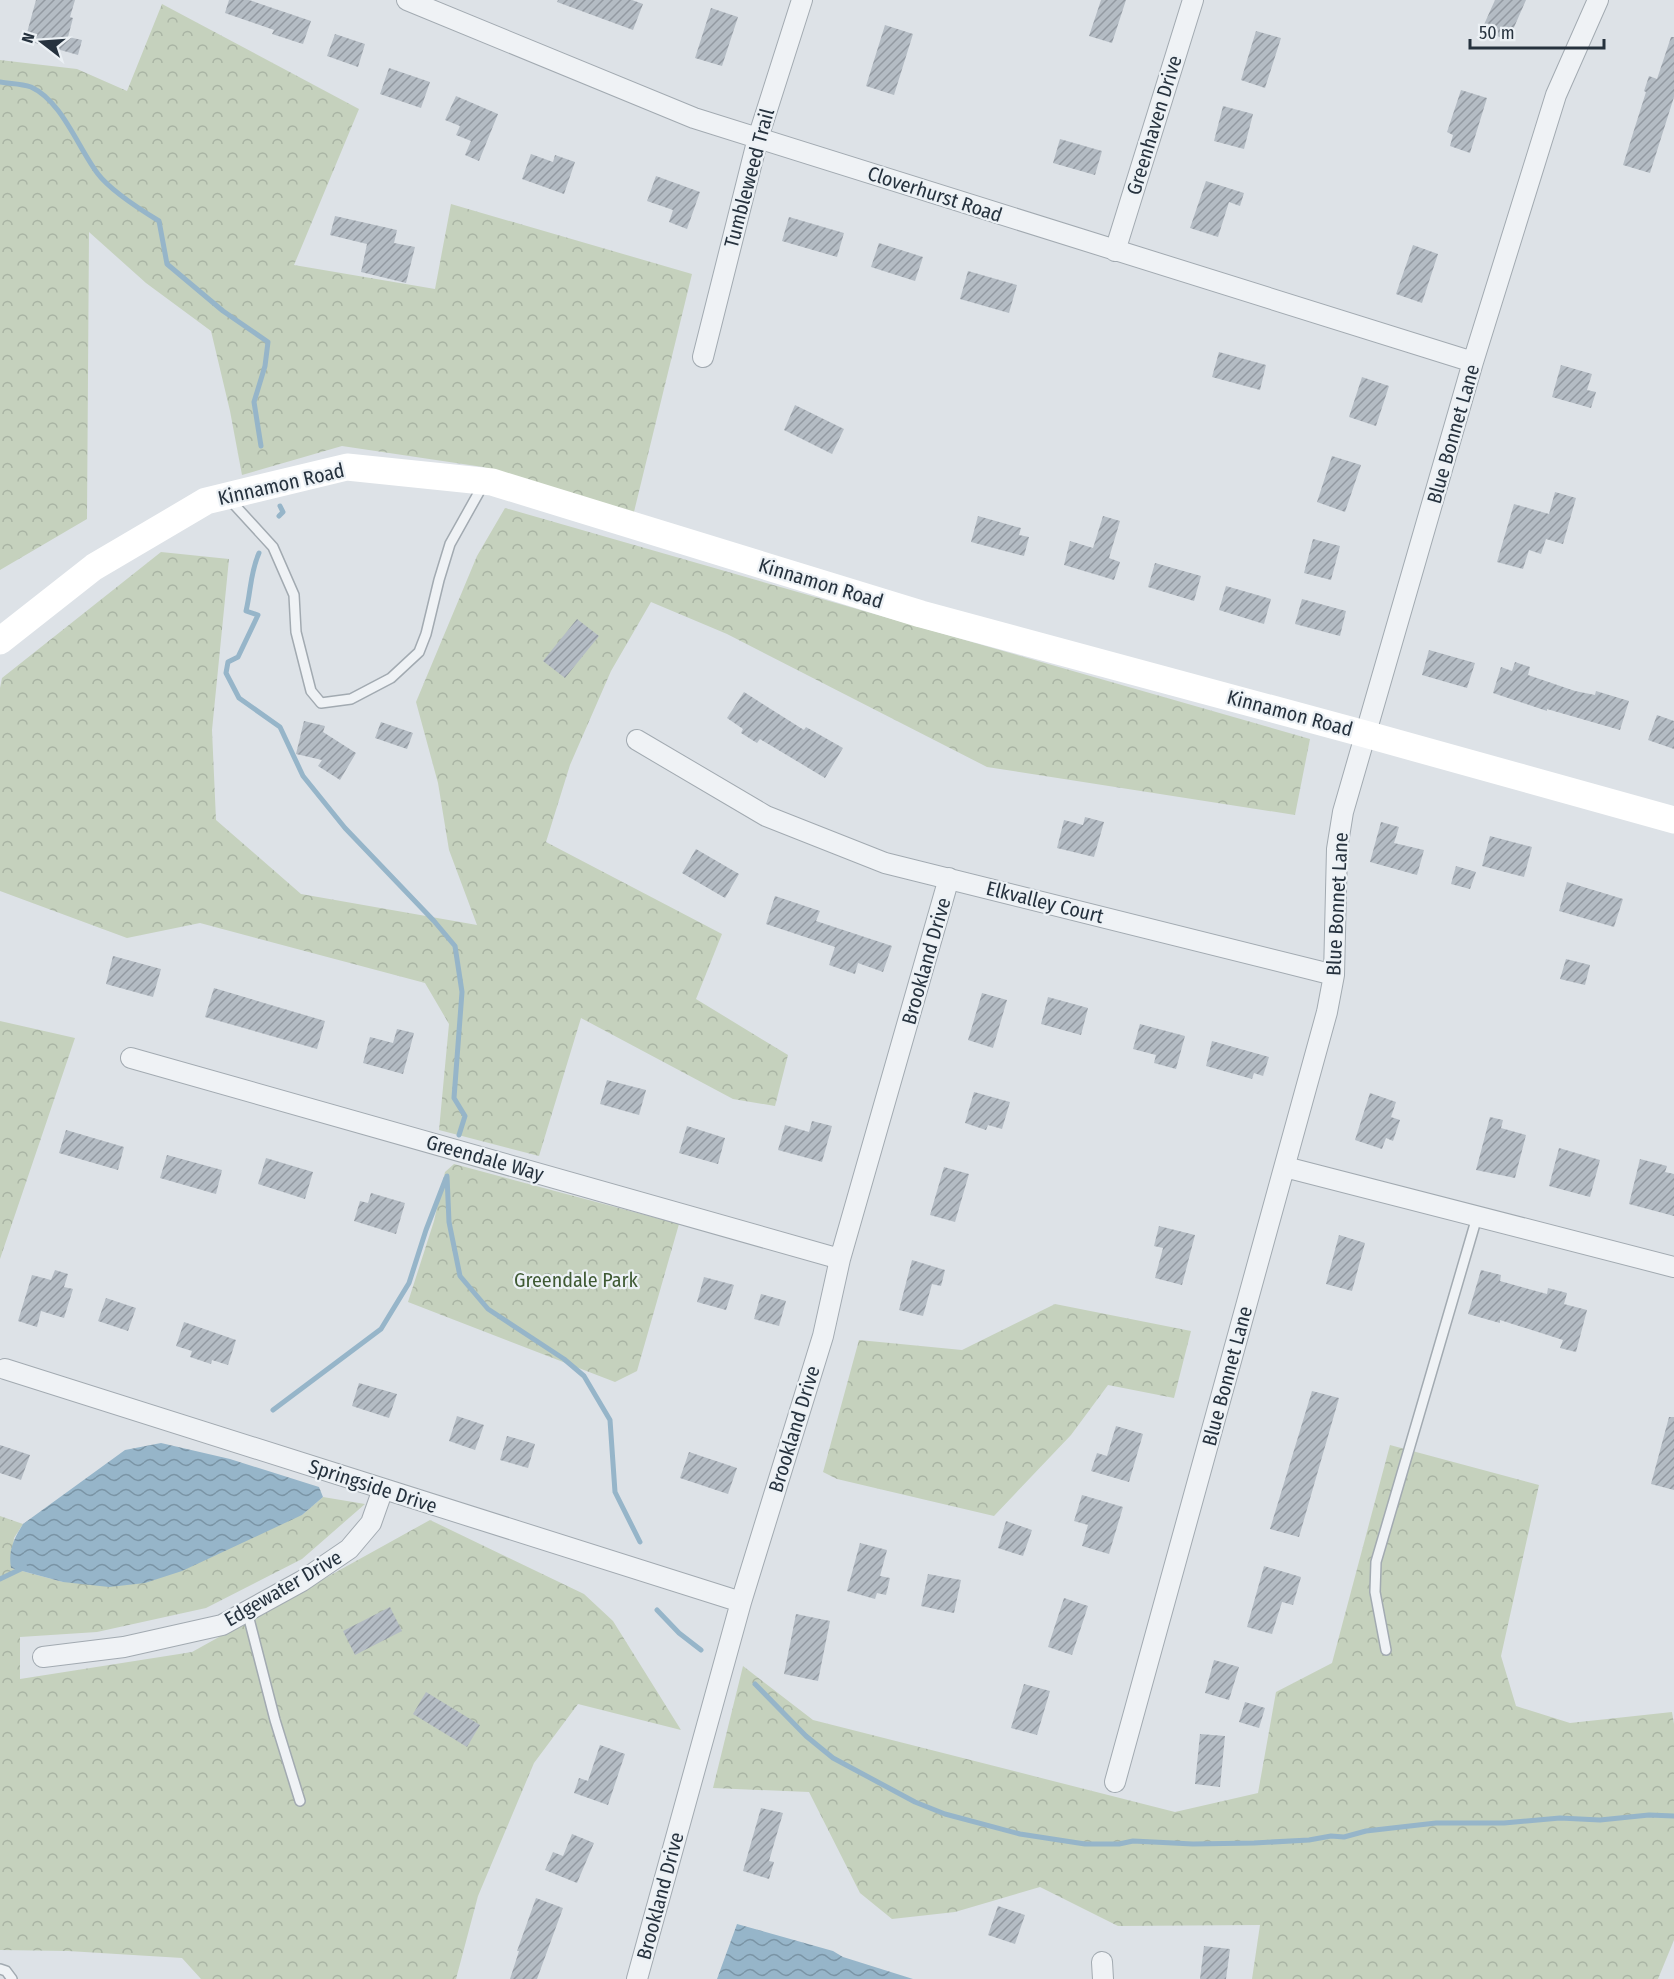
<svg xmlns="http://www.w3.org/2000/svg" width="1674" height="1979" font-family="'Fira Sans Condensed',sans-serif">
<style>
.forest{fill:url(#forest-crowns)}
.water{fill:url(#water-waves)}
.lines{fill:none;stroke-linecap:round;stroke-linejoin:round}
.stream{stroke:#96b5c9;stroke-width:5}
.building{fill:url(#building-hatch)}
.lane-casing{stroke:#a2aab1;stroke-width:12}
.street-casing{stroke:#a2aab1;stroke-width:22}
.lane{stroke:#eff2f5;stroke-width:9}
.street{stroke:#eff2f5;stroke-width:20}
.secondary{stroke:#fff;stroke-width:27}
.labels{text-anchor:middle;stroke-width:4.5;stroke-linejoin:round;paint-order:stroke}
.street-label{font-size:20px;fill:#26323e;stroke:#ecf1f5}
.park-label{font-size:20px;fill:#3f5a33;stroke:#ecf1f5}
</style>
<defs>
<pattern id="forest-crowns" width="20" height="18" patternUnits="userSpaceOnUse" patternTransform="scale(1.5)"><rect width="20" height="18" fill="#c5d1bd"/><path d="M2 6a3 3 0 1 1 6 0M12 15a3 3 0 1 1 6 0" fill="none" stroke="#a9b4a4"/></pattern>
<pattern id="water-waves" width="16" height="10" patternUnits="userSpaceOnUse" patternTransform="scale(1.5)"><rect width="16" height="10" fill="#96b5c9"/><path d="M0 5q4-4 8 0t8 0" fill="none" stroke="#7a94a5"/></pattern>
<pattern id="building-hatch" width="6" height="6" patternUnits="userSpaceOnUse" patternTransform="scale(1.5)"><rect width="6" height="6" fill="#b4bcc4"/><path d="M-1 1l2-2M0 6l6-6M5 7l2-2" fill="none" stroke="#9299a1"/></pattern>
</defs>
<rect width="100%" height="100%" fill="#dde2e7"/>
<path class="forest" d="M162,4L359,109L294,265L435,289L451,204L692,274L633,516L483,467L342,446L242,475L230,411L211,331L146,283L89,232L87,519L0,570V60L77,69L127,91Z
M505,508L1310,739L1295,815L987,767L727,634L651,602L611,671L570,765L546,842L722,934L696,999L788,1055L775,1106L733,1099L581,1018L539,1156L439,1130L449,1024L425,983L200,923L127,938L0,891V688L2,678L161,552L229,559L212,730L216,820L301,894L477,925L449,850L438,783L416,702L477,556Z
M0,1021L75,1038L0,1259Z
M454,1164L679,1224L637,1371L615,1382L408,1302L434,1221L445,1172Z
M1055,1304L1191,1331L1174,1398L1108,1385L1071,1435L994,1516L837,1479L823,1472L859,1340L962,1350Z
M1390,1445L1539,1485L1501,1656L1516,1706L1570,1723L1672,1712L1674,1724V1940L1658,1979H1252L1260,1925L1118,1926L1040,1887L955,1912L892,1919L860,1893L809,1792L713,1788L743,1666L813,1720L1175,1812L1258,1793L1276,1692L1332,1663Z
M323,1497L365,1504L302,1559L206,1608L97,1632L20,1637V1679L192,1652L430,1520L584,1594L613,1621L681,1730L578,1704L534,1763L478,1896L456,1979H201L182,1958L68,1951L0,1950V1516L23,1524L14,1538L11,1568L63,1582L302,1515Z"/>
<path class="water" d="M161,1443L230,1459L319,1487L323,1497L302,1515L182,1571L145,1583L109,1587L63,1582L11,1568C8,1550 14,1539 23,1524L125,1450Z
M737,1924L833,1951L843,1957L913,1979H717Z"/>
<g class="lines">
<path class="stream" d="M0,82C11,84 20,83 31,87C62,101 78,148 98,174C111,191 141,210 159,221L167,264L223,311L268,342L265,366L254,402L261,446
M279,516L283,512L280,506
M259,553C250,573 251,591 246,611L258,615L238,657L228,662L226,673L239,698L280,727L303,776L345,828L434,921L455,946L462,992L454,1098L465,1116L459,1135
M447,1176L449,1222L460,1276L488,1309L564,1359L584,1376L610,1420L615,1492L640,1542
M273,1410L381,1329L409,1283L426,1230L446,1178
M0,1579L25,1567
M657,1610L679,1633L701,1650
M755,1684L806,1736L833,1758L915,1802L945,1814L1020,1834L1085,1844H1119L1133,1841L1193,1844L1254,1843L1309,1840L1331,1836L1344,1837L1366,1831L1436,1823H1504L1560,1818L1600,1820L1649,1815L1674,1816"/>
</g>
<path class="building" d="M36,0H75L70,17L73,18L68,37L82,40L78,55L25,40Z
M229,0H249L311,21L303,44L272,34L274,30L225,13Z
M558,0H632L643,4L633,30L557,2Z
M1101,0H1126L1112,43L1089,36Z
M1495,0H1526L1508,41L1482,29Z
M711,8L738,17L722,66L695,58Z
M885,25L913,34L894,95L866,86Z
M1256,31L1281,38L1265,88L1241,80Z
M335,34L365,44L358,67L327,56Z
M1671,37H1674V97L1650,173L1623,165L1646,92L1644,91L1649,76L1657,79Z
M389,68L430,82L421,108L380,94Z
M1461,90L1487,98L1470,153L1450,146L1453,135L1447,132Z
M456,96L498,114L479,161L465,155L471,141L456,135L460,126L445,120Z
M1223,106L1253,114L1244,149L1214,141Z
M1060,139L1102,151L1095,175L1053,163Z
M531,154L553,162L555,155L575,162L564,194L522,179Z
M656,176L700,192L687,229L669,222L673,210L647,201Z
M1206,181L1244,193L1240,206L1229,202L1218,237L1190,228Z
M335,216L397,230L394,243L415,247L406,283L361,272L367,244L330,235Z
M789,217L844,233L837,257L782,241Z
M879,243L923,257L915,281L871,267Z
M1413,245L1438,254L1422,303L1396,294Z
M968,271L1017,285L1009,313L960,299Z
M1219,352L1266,365L1260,390L1212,377Z
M1561,365L1592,374L1587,390L1596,392L1591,408L1552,397Z
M1362,377L1389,386L1376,426L1349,417Z
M795,405L844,429L832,454L784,430Z
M1332,456L1361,465L1345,512L1317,502Z
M1555,492L1576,498L1563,544L1546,539L1541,554L1529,550L1523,569L1497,562L1514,504L1549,514Z
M978,516L1021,528L1019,535L1029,537L1024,556L971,542Z
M1103,516L1120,521L1109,558L1120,562L1114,580L1064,565L1070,541L1093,548Z
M1313,539L1340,546L1331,580L1304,573Z
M1155,563L1201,576L1194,601L1148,587Z
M1226,586L1271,599L1264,624L1219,610Z
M1302,599L1346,611L1340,636L1295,624Z
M577,619L599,636L565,678L543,661Z
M1429,650L1475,663L1467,688L1422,675Z
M1515,662L1530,667L1528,675L1575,691L1595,695L1596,691L1629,701L1620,730L1547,709V711L1493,693L1501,667L1512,671Z
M744,692L804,730L806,727L843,748L825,778L760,739L757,743L741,733L743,729L727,718Z
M1657,715L1674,721V749L1648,740Z
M304,721L325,726L323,732L356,753L340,780L318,766L322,760L296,754Z
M381,722L413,733L407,749L375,738Z
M1085,817L1104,822L1094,857L1057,848L1064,820L1083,825Z
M1381,822L1399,827L1394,843L1424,850L1417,875L1370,862Z
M1490,836L1532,847L1524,877L1482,866Z
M696,849L739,874L725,898L682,873Z
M1456,866L1476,872L1470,889L1451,884Z
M1567,882L1623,899L1614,927L1559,911Z
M775,896L820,911L816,921L892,946L883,972L858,963L855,974L829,965L835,947L766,924Z
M113,956L161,969L153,997L106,984Z
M1566,959L1590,965L1585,985L1560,979Z
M214,988L325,1021L317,1049L205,1017Z
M982,993L1007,1000L993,1048L968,1040Z
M1048,997L1088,1008L1081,1035L1041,1024Z
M1140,1024L1185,1036L1176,1069L1154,1063L1156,1055L1133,1049Z
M397,1029L414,1033L403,1074L363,1063L370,1037L393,1043Z
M1212,1041L1269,1057L1263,1076L1254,1073L1252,1079L1206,1066Z
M607,1080L646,1090L639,1115L600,1104Z
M974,1092L1010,1102L1002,1129L988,1125L986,1130L965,1123Z
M1370,1093L1396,1102L1391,1117L1400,1120L1393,1141L1386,1138L1382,1149L1355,1140Z
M1490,1117L1503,1120L1501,1128L1526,1135L1515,1178L1476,1170Z
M812,1121L832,1126L822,1162L778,1150L785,1125L809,1132Z
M687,1126L725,1138L718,1164L679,1153Z
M66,1130L124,1147L118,1170L59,1153Z
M1559,1148L1600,1160L1590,1197L1549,1186Z
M167,1155L222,1170L216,1194L160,1178Z
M266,1158L313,1172L305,1199L258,1184Z
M1640,1159L1667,1166L1665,1172L1674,1174V1216L1629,1204Z
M944,1167L969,1174L955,1222L930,1215Z
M371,1193L405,1203L396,1234L354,1221L360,1201L368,1203Z
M1159,1226L1195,1235L1182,1285L1155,1278L1163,1248L1154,1246Z
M1339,1235L1365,1243L1352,1291L1326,1284Z
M912,1260L945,1270L941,1286L932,1284L923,1316L899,1310Z
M55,1270L68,1274L64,1287L73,1289L64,1318L41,1311L37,1327L18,1321L32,1275L51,1280Z
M1481,1270L1501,1275L1500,1281L1547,1294L1548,1288L1567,1293L1564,1304L1587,1310L1576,1352L1560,1348L1563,1340L1500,1320V1323L1468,1314Z
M704,1277L734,1285L726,1310L697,1302Z
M761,1294L786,1301L779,1326L754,1319Z
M106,1298L136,1308L128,1331L98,1321Z
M184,1322L236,1340L228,1365L212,1360L211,1364L190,1357L192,1351L176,1346Z
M359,1383L397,1394L389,1418L352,1406Z
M1312,1391L1339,1398L1299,1537L1270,1529Z
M457,1416L484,1425L475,1450L449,1441Z
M1669,1417H1674V1490L1651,1484Z
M1116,1426L1143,1434L1129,1482L1091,1471L1097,1453L1107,1456Z
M507,1436L535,1444L528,1468L500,1460Z
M0,1445L30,1455L21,1480L0,1473Z
M689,1452L737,1468L728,1494L680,1478Z
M1082,1495L1123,1507L1109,1554L1082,1546L1088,1525L1074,1521Z
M1006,1521L1032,1530L1023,1556L998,1548Z
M860,1543L887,1550L880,1576L890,1578L886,1595L877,1593L875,1599L847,1591Z
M1264,1566L1301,1577L1293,1605L1282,1602L1272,1634L1247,1627Z
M928,1574L961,1580L954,1613L921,1606Z
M1064,1598L1088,1606L1072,1655L1048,1647Z
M390,1607L402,1631L355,1655L343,1631Z
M796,1614L830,1621L818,1681L784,1674Z
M1214,1660L1239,1667L1229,1700L1205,1693Z
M1024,1684L1050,1691L1037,1735L1011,1728Z
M426,1692L480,1725L467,1747L413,1714Z
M1245,1702L1265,1708L1259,1728L1239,1722Z
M1200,1734L1225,1736L1220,1787L1195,1784Z
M600,1745L625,1754L608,1805L574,1793L579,1778L588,1781Z
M761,1808L783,1813L769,1861L774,1862L769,1879L743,1871Z
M572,1834L594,1843L577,1883L545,1870L553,1852L563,1856Z
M536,1898L563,1908L537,1979H510L519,1951H517Z
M998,1906L1025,1915L1015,1944L988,1935Z
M1204,1946L1230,1949L1226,1979H1200Z"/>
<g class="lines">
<g class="lane-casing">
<path id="lane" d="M230,500L273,547L294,595L296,632L311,691L321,703L351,699L391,678L419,652L426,634L439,580L450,544L483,485
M247,1611L275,1720L300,1801
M1386,1650L1375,1592L1376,1562L1477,1217
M0,1969L6,1971L12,1979"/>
</g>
<g class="street-casing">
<path id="street" d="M407,0L694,118L1473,362
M1115,251L1193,0
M703,357L758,138L802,0
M637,740L766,816L885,863L1334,975
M131,1058L840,1259
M1285,1167L1674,1267
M5,1369L741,1602
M43,1657L124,1647L222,1625L302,1581L349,1549L371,1523L383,1489
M1115,1782L1327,1012L1334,975L1337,849L1343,812L1473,362L1556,95L1598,0
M1102,1962L1103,1979
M637,1979L741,1602L823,1336L840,1259L949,878"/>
</g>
<use href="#lane" class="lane"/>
<use href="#street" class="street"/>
<path class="secondary" d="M0,641L94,567L206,501L347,467L492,482L921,614L1365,734L1674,820"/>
</g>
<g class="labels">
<g class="street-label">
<text transform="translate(1154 125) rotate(-73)" y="7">Greenhaven Drive</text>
<text transform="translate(749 178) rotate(-75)" y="7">Tumbleweed Trail</text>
<text transform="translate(935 194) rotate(18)" y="7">Cloverhurst Road</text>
<text transform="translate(1453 434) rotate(-74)" y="7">Blue Bonnet Lane</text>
<text transform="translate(281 484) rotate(-13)" y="7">Kinnamon Road</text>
<text transform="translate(821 583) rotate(17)" y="7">Kinnamon Road</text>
<text transform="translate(1290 713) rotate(15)" y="7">Kinnamon Road</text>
<text transform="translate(1045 902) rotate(14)" y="7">Elkvalley Court</text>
<text transform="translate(1337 904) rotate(-87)" y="7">Blue Bonnet Lane</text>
<text transform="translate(926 961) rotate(-74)" y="7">Brookland Drive</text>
<text transform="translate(485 1158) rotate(16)" y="7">Greendale Way</text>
<text transform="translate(1227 1376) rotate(-75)" y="7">Blue Bonnet Lane</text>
<text transform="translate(794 1429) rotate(-73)" y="7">Brookland Drive</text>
<text transform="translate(373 1486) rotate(18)" y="7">Springside Drive</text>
<text transform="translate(283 1588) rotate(-30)" y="7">Edgewater Drive</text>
<text transform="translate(660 1896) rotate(-75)" y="7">Brookland Drive</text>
</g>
<g class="park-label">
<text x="576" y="1287">Greendale Park</text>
</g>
</g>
<g transform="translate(42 42) rotate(287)" stroke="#ecf1f5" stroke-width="4.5" paint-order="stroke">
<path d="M0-4.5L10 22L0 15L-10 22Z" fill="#26323e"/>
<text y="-9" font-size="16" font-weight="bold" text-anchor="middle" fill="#26323e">N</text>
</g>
<path d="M1470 39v9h134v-9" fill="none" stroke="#26323e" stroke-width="3"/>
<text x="1479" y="39" font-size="18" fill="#26323e" stroke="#ecf1f5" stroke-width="4.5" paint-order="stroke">50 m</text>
</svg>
